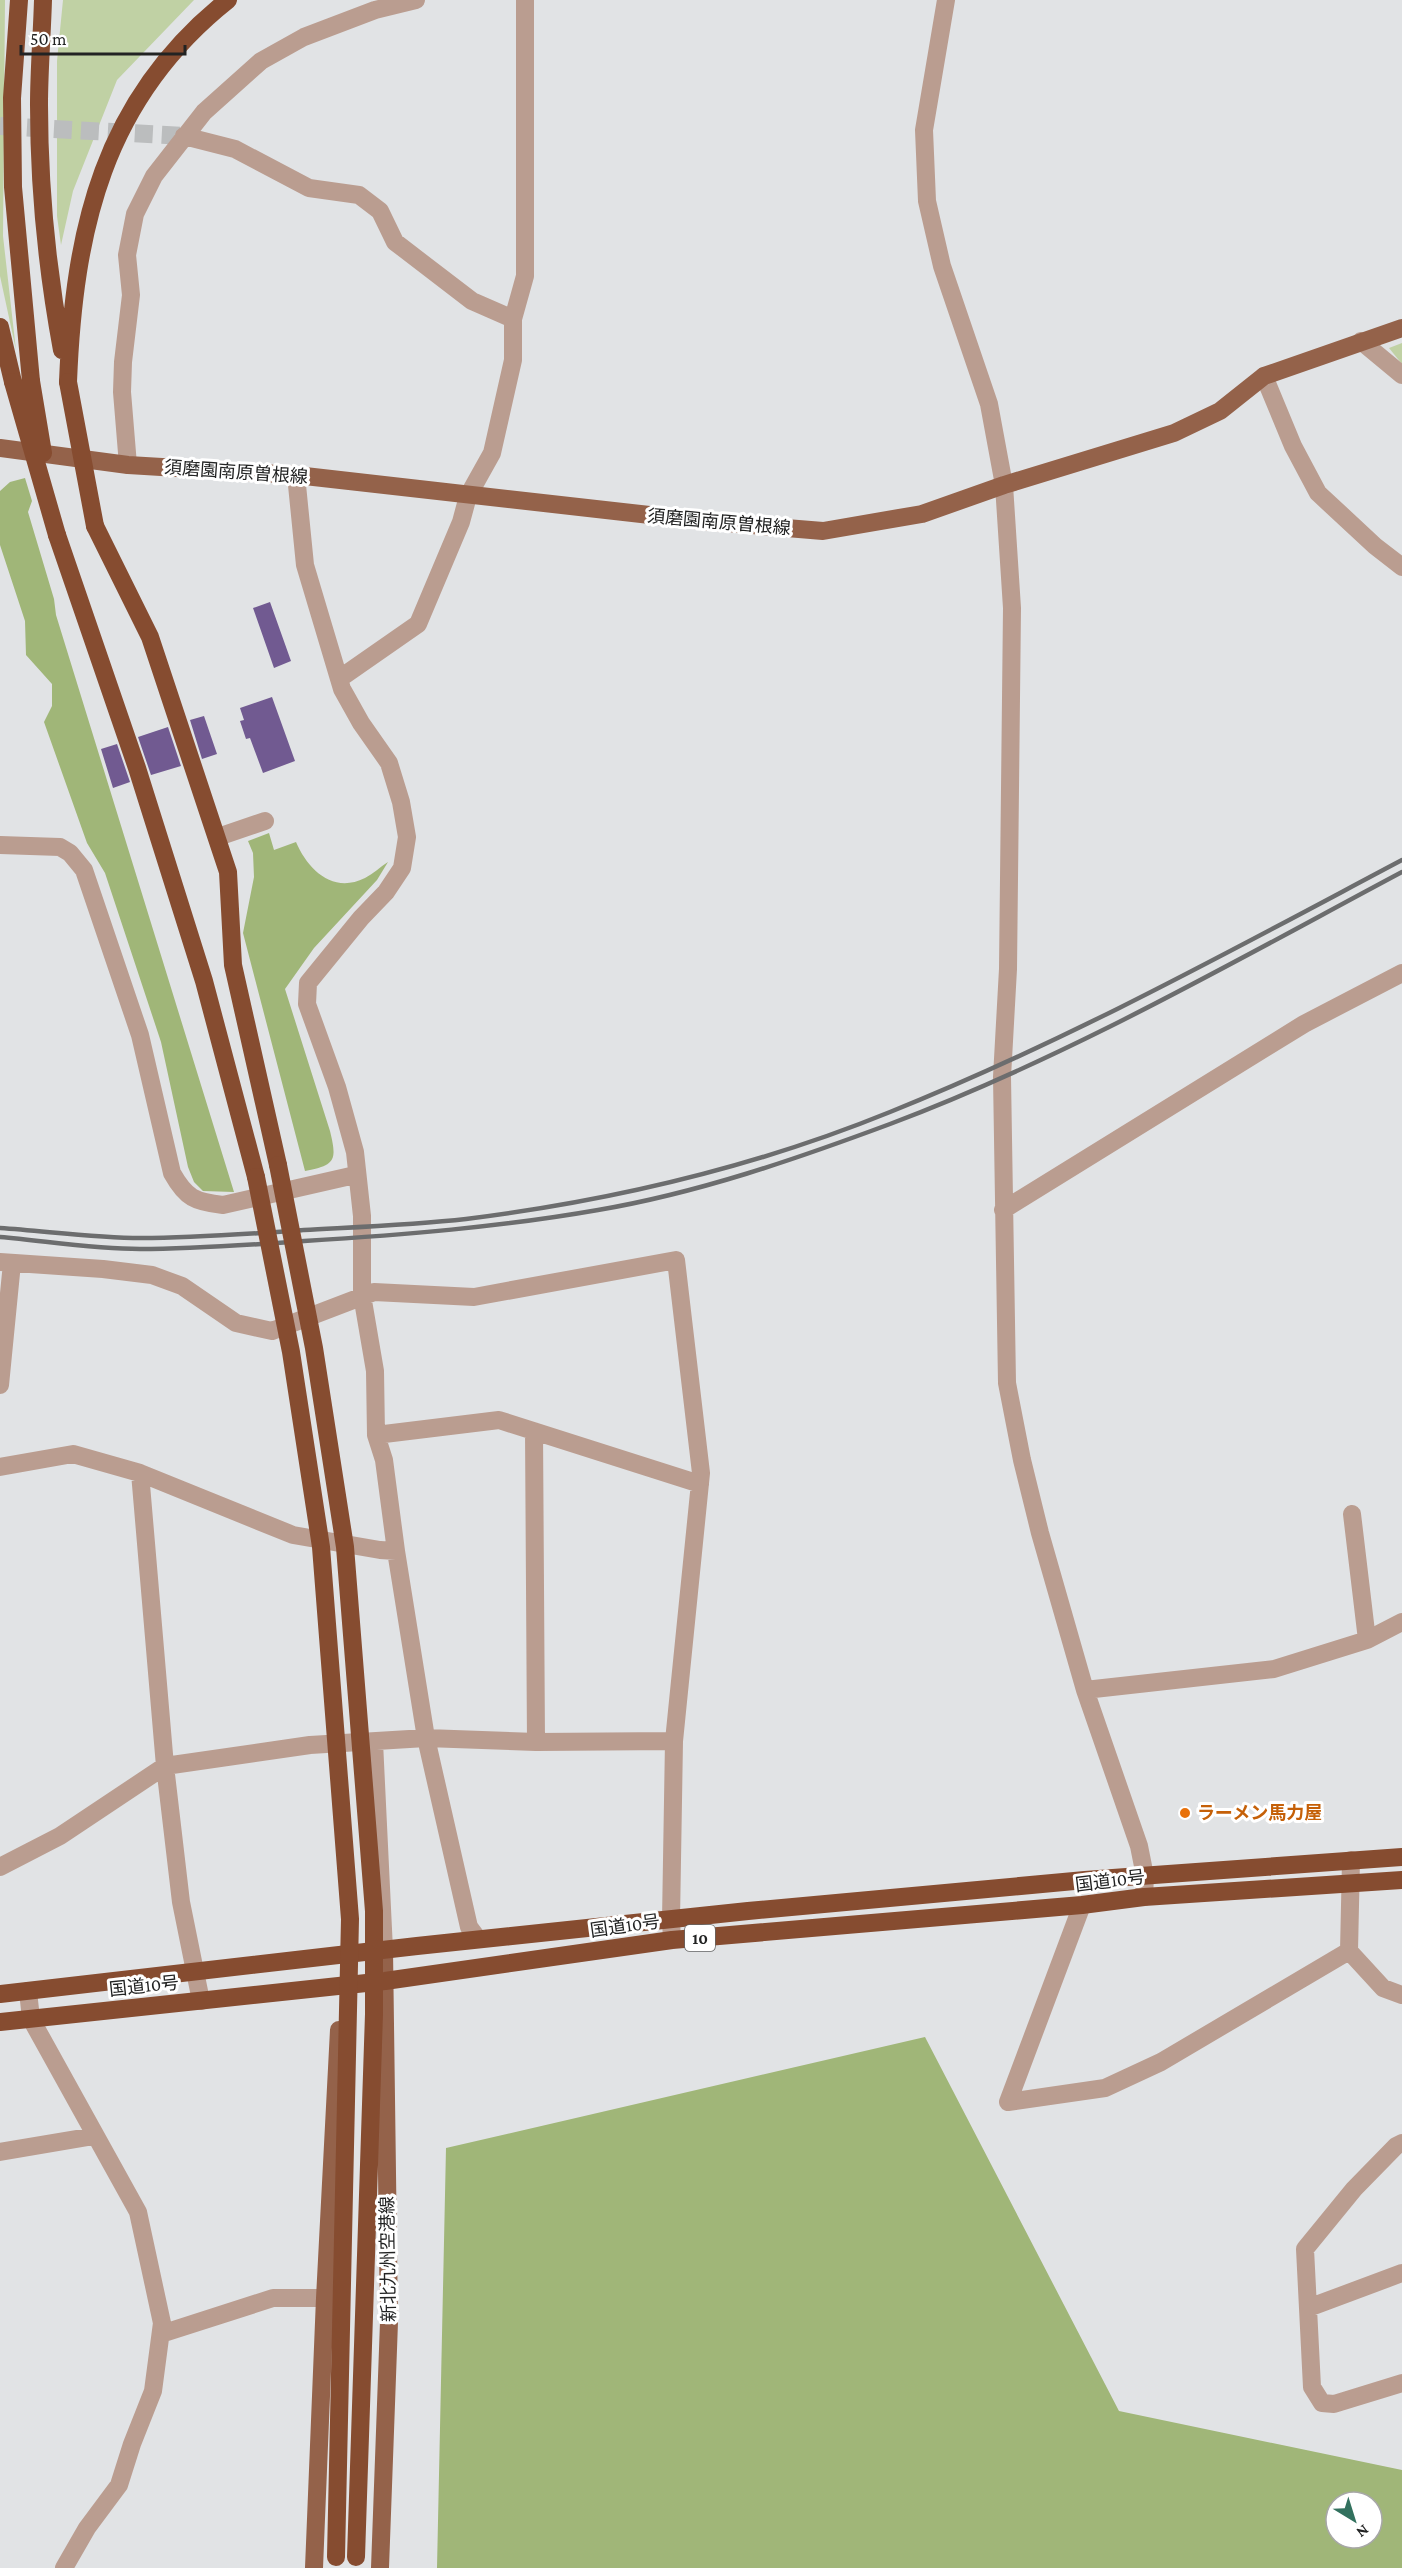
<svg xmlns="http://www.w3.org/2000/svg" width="1402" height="2568" font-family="'Crimson Pro','Noto Sans JP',serif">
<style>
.green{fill:#c0d1a4}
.forest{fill:#a0b678;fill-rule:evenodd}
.building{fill:#715a91}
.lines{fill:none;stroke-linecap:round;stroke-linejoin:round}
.minor-tunnel{stroke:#bbbdbe;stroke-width:18;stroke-dasharray:18 9;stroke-linecap:butt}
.minor{stroke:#ba9d90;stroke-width:18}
.major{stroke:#94624a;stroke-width:18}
.highway{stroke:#864c30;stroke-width:18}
.rail{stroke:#6c6d6e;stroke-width:4.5}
.highway-bridge{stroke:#864c30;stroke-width:18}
.food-dot{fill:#e8710a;stroke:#fff;stroke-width:2}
.labels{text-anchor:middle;stroke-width:6;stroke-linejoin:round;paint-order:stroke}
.shield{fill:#fff;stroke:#646565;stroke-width:1.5}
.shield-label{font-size:16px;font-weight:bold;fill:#222323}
.street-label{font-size:18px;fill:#222323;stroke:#fff}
.food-label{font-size:18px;font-weight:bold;fill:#c56008;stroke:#fff;text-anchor:start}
</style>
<rect width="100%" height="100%" fill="#e1e3e5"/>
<path class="green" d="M0,0H5L3,236L16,350L0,276Z
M63,0H194L117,80L73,191L61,245L57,216V61Z
M1402,343V364L1389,348Z"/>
<path class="forest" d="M25,478L32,501L28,512L54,599L56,615L234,1192L203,1191L194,1182L188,1167L161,1042L105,873L87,843L44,722L52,706V684L26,655L25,621L0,545V491L10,482Z
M269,833L274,850L296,842C308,870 333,894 365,878C373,874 380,867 388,862L377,880L314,948L285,989L330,1131C337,1160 336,1165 305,1171L243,933L254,877L253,853L248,841Z
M925,2037L1119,2411L1402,2470V2568H437L446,2148ZM1336,2502H1372V2538H1336Z"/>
<path class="building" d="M270,602L291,661L274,668L253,608Z
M272,697L295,761L263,773L250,738L246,739L240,721L244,720L240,708Z
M204,716L217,754L202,759L190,720Z
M168,727L181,766L151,775L138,737Z
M117,744L130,782L113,788L101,749Z"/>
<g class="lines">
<path class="minor-tunnel" d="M0,126L184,136"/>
<path class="minor" d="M946,0L924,130L927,201L942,266L989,404L1004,485L1012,608L1008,969L1002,1077L1007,1383L1022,1460L1040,1533L1085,1690L1139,1846L1145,1876L1144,1897
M184,136L235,149L309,188L359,195L380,211L395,242L472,301L513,319
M1361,341L1402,375
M1264,376L1293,446L1318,493L1375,546L1402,567
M128,465L122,392L123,362L131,295L127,255L135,214L154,176L204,112L261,61L304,37L375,10L416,0
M296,475L305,565L342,689L361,723L389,763L401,802L407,837L402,868L386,892L361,918L308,983L307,1004L337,1087L355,1152L362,1216V1295L375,1371L376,1435L384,1460L396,1551L426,1738L469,1927L478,1939
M339,679L418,624L461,522L468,496L492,453L513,360V319L525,276V0
M218,837L265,821
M0,845L60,847L70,853L84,870L140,1035L172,1173C186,1198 195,1202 223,1205L355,1175
M1003,1210L1304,1024L1402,973
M0,1262L103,1269L152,1275L182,1286L236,1323L272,1331L374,1292L474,1297L676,1260L701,1473L674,1741L671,1920L672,1940
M0,1385L12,1263
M534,1431L536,1742
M376,1435L499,1420L700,1484
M0,1467L73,1454L140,1473L293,1535L380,1550L396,1551
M140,1473L165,1766L181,1902L201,2001
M1352,1514L1367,1640
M1085,1690L1274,1669L1367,1640L1402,1622
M374,1742L384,1950
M1351,1860L1349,1951L1383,1988L1402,1995
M0,1867L60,1836L165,1766L310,1745L426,1738L536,1742L674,1741
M1082,1905L1008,2102L1105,2088L1161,2062L1349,1951
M28,1991L31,2019L138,2212L162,2323L153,2391L132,2444L119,2485L87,2528L64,2568
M1402,2143L1396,2146L1354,2189L1305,2249L1312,2387L1322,2403L1334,2404L1402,2383
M0,2152L94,2136
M1308,2308L1402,2273
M161,2334L273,2298H325"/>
<path class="major" d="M0,448L128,465L296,475L703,521L823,531L922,514L1004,485L1174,433L1220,411L1264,376L1402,328
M314,2568L325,2298L339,2030
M380,2568L389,2322L384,1950"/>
<path class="highway" d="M19,0L12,98L13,187L31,381
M43,0C42,35 39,70 39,105C39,188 47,269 62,350
M0,327L13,382
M68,382C74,230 103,99 228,0
M95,526L150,637L228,872L233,965L278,1165
M57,535L137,768L204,981L256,1177
M0,1994L417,1946L748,1911L1085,1880L1402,1857
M0,2022L385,1981L672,1940L1082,1905L1144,1897L1402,1880"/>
<path class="rail" d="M0,1228C46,1231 94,1238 141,1238C195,1238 249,1234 304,1230C358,1227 413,1225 466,1219C610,1201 755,1167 890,1112C1067,1041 1234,949 1402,860
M0,1237C46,1241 94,1249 140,1249C195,1249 249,1245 304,1241C402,1235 501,1227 598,1210C698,1193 796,1159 890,1124C1068,1057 1235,961 1402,872"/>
<path class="highway-bridge" d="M31,381L43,453
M13,382L57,535
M68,382L95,526
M278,1165L314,1348L345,1547L374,1911V2014L356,2557
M256,1177L291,1352L321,1547L350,1919L336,2557"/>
</g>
<circle class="food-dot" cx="1185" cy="1813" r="6"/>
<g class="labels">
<rect class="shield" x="685" y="1925" width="30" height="26" rx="4.5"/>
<g class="shield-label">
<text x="700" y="1944">10</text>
</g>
<g class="street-label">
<text transform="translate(236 472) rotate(4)" y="6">須磨園南原曽根線</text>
<text transform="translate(719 522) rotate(5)" y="6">須磨園南原曽根線</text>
<text transform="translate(1110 1881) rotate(-7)" y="6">国道10号</text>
<text transform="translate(625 1926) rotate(-8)" y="6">国道10号</text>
<text transform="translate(144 1986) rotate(-6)" y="6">国道10号</text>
<text transform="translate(388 2259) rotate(-91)" y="6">新北九州空港線</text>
</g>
<g class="food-label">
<text x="1197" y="1819">ラーメン馬力屋</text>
</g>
</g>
<g transform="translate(1354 2520) rotate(142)"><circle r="28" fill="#ffffff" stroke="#a7a7a7" stroke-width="1.5"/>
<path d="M0-4.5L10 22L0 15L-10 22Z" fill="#32715e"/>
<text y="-9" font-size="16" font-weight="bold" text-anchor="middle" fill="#222323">N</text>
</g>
<path d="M21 45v9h164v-9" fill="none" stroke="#222323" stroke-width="3"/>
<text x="30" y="45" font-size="18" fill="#222323" stroke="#ffffff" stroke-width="4.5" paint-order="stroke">50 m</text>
</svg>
